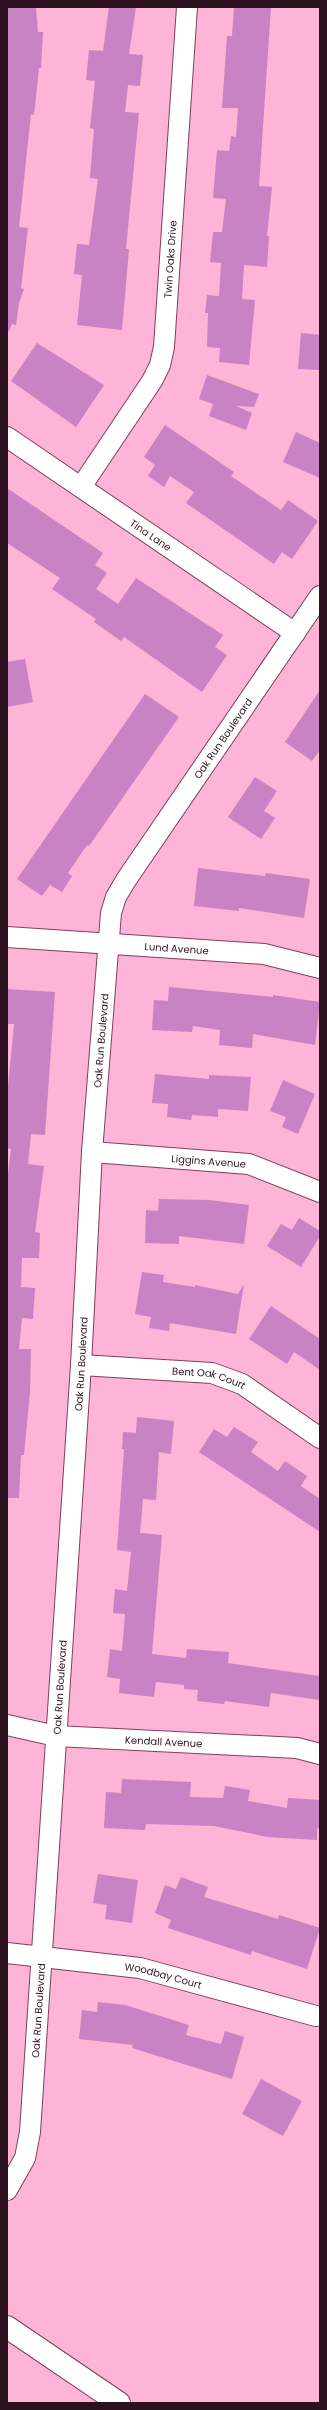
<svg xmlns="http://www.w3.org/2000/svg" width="327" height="2410" font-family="Poppins,sans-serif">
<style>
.building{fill:#c982c3}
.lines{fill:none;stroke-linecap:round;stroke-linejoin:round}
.minor-casing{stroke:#7d3f5f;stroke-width:22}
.tertiary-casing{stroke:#7d3f5f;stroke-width:24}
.minor{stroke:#fff;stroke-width:20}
.tertiary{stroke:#fff;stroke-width:22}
.labels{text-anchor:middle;stroke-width:4;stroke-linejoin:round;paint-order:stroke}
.street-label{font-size:10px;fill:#2c1220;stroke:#fdb4d6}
</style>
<rect width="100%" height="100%" fill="#fdb4d6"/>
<path class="building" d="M7,7H36L38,32H43L41,68H39L34,115L31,114L19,227L28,228L21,288L24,289L19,303L16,325L12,324L9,331L7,330Z
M109,7H136L129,54L143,55L140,86L128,85L125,112L139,113L126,249H129L122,330L77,325L82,275L74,274L77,244L89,245L98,179L90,178L94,129L90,128L95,81L86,80L89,50L103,51Z
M234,7H271L259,186L272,187L267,236H269L267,267L244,265L242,299L255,300L249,365L219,362L220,348L207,347L208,313H205L207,295L219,296L221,263L210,262L213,232H222L226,199L213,198L217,150L229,151L231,136L236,137L238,108H222L227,36H232Z
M301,333L320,335V370L298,369Z
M37,343L104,385L76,427L11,381Z
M207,375L259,394L254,407L236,406L252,413L246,430L209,416L213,404L199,399Z
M165,425L234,472L231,476L281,510L288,500L318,521L292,559L282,552L274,564L186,503L194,492L170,476L164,487L148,476L155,465L144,457Z
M296,432L320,443V478L283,462Z
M7,488L103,553L95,565L107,573L96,589L118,604L136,578L223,635L215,647L227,655L202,692L124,637L121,641L94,622L96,619L52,589L60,578L7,543Z
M25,659L33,702L7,707V662Z
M320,690V750L312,761L285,742Z
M145,694L179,717L89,846L87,845L68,873L72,876L62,892L50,885L42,896L17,879Z
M255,777L277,791L264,811L275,818L261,839L228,817Z
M198,868L265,876L266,873L310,879L304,918L239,908V911L194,906Z
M169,987L273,997V995L320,1002L315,1045L253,1034L252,1048L219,1045L220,1030L193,1026L192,1032L152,1030L154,1000L168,1001Z
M7,989L55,992L45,1135L31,1134L28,1164L44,1166L35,1232L40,1233L39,1258H22L21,1287L35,1288L33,1319L22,1318L19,1349H31L30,1392L24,1455H21L19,1498H7V1182L11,1149L7,1148V1097L14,1024H7Z
M155,1074L209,1079V1075L251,1077L248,1111L218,1109V1117L192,1115L191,1120L167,1117L168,1104L152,1103Z
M283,1080L315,1094L298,1134L282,1127L286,1117L270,1111Z
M159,1199L209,1200L249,1205L244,1244L179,1236V1244L145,1243L146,1210L158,1211Z
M299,1218L320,1231V1236L301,1267L267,1246L281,1224L292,1230Z
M142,1272L164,1275L163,1282L195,1287V1285L238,1294L244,1284L236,1334L170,1323L169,1331L149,1328L151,1317L135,1314Z
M271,1306L320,1339V1370L294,1352L287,1364L249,1339Z
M137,1417L174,1421L171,1454L159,1452L156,1500L143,1499L140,1533L162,1535L152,1654L186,1658L187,1649L229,1652L228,1663L320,1676V1700L271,1693L269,1707L225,1701L224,1704L197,1701L198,1690L184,1689V1685L156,1682L154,1697L119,1693L120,1679L107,1677L110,1649L122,1651L125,1614L113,1613L115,1589L127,1591L131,1552L117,1550L124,1449H122L123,1432L136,1433Z
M234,1427L258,1442L251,1452L278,1471L285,1461L307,1476L301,1486L320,1499V1532L199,1452L214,1429L227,1437Z
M122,1779L191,1782L190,1797L223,1798L225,1786L250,1790L248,1801L287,1808L288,1798L320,1800V1829L317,1828V1840L268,1837L214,1826L146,1824L145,1830L104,1828L106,1792L121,1793Z
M98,1874L138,1880L132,1923L105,1919L107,1905L93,1903Z
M181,1877L208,1887L204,1897L278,1919L279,1915L320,1928L307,1969L252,1951L251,1955L168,1928L171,1920L155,1913L165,1885L176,1889Z
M98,2002L125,2005L189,2025L186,2035L221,2044L225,2031L244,2037L232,2079L132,2048L133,2045L79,2039L82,2010L97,2012Z
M261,2079L302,2101L283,2136L242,2114Z"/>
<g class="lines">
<g class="minor-casing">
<g id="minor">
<path id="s1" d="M7,437L295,633"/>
<path id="s2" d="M81,487L152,381L160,365L164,347L187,7"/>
<path id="s3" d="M7,937L264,954L320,968"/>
<path id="s4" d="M92,1152L249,1164L320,1192"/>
<path id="s5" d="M81,1365L212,1373L242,1384L320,1438"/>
<path id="s6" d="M7,1725L56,1736L297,1748L320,1754"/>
<path id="s7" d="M7,1953L140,1968L316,2016"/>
<path id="s8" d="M7,2190L25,2158L30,2132L81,1365L92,1152L111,913L116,897L126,880L320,596"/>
</g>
</g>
<g class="tertiary-casing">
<path id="tertiary" d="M7,2327L119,2403"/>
</g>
<use href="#minor" class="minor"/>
<use href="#tertiary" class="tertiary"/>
</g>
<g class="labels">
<g class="street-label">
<text dy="4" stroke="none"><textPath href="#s2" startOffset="252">Twin Oaks Drive</textPath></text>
<text dy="4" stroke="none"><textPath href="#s1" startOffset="174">Tina Lane</textPath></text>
<text dy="4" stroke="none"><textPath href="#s8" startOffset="1493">Oak Run Boulevard</textPath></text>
<text dy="4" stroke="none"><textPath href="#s3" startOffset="170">Lund Avenue</textPath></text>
<text dy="4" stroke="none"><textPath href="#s8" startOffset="1157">Oak Run Boulevard</textPath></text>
<text dy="4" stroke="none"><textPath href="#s4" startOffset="117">Liggins Avenue</textPath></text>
<text dy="4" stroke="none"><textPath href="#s8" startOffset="833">Oak Run Boulevard</textPath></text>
<text dy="4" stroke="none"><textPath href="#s5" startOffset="129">Bent Oak Court</textPath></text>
<text dy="4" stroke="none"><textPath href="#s8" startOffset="509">Oak Run Boulevard</textPath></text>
<text dy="4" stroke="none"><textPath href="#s6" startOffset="158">Kendall Avenue</textPath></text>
<text dy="4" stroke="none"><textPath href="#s7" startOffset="158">Woodbay Court</textPath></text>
<text dy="4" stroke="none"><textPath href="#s8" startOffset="185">Oak Run Boulevard</textPath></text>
</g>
</g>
<rect width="327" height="2410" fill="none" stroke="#2c1220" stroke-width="16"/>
</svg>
